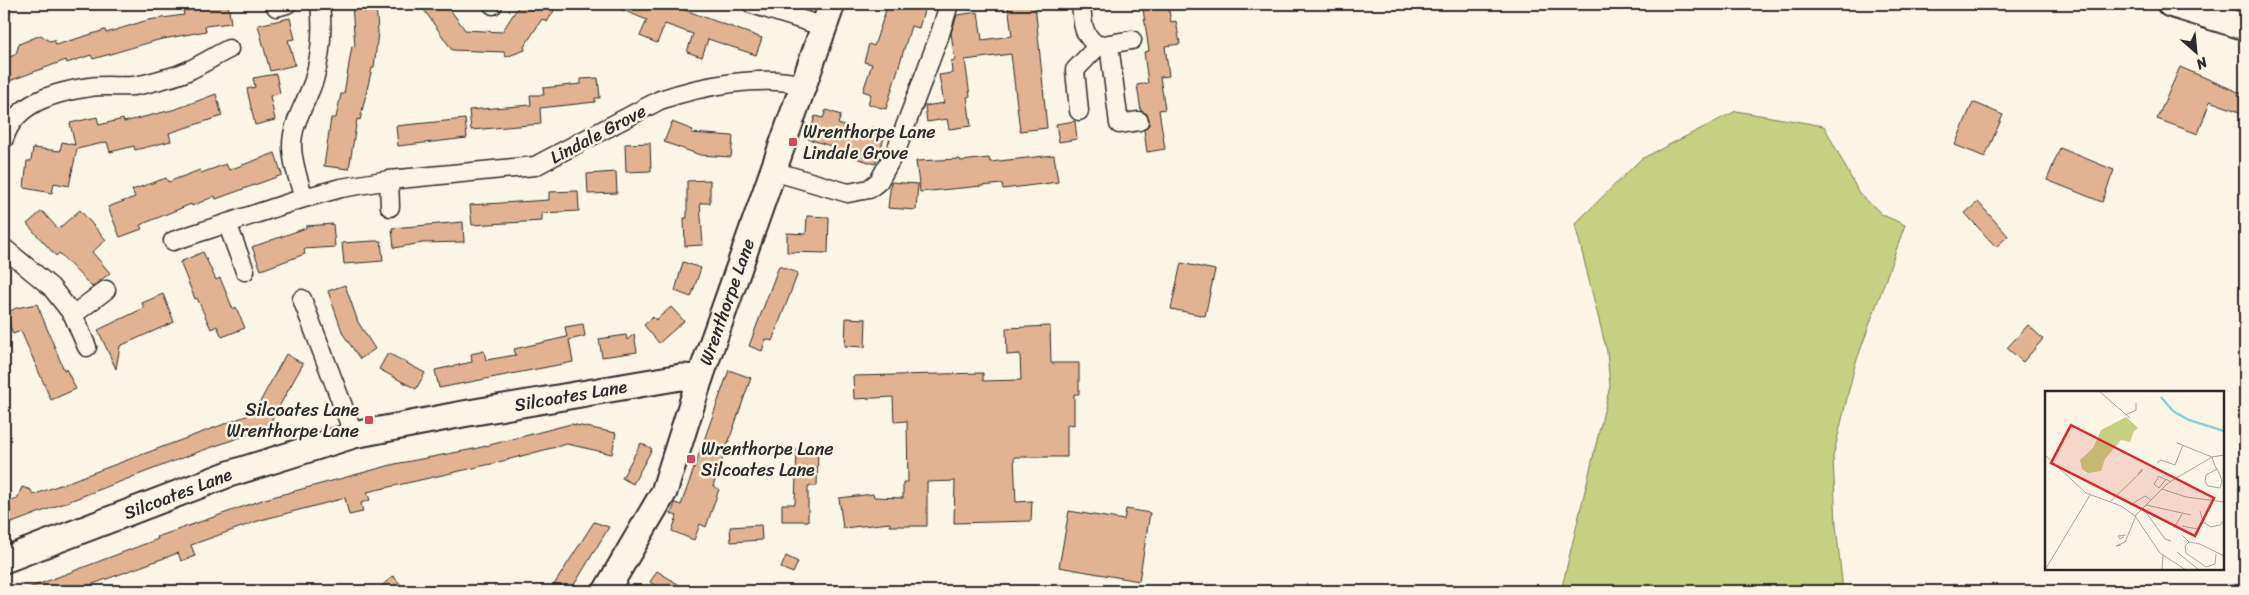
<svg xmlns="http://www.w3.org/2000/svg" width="2249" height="595" font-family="Sriracha,sans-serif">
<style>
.green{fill:#c5d083;stroke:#787e57}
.building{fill:#e2b392;stroke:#2b2b2b}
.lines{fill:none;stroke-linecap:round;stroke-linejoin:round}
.street-casing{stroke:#2b2b2b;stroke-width:21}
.secondary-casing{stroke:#2b2b2b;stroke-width:29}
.street{stroke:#fcf5e5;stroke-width:18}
.secondary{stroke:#fcf5e5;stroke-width:25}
.poi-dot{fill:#d1495b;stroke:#fcf5e5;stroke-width:2}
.labels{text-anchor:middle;stroke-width:5;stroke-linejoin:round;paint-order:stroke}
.poi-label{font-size:18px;fill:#2b2b2b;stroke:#fcf5e5;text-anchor:start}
.street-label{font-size:18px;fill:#2b2b2b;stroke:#fcf5e5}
.inset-river{fill:none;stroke:#82d3dd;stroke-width:2.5}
.inset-road{fill:none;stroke:#a8a49b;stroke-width:1}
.view{fill:#d62828;fill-opacity:0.15;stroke:#d62828;stroke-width:2.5}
.inset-edge{fill:none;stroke:#2b2b2b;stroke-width:2.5}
</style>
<rect width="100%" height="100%" fill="#fcf5e5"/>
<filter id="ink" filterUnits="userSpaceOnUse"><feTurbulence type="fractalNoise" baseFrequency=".02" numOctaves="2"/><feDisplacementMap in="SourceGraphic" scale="10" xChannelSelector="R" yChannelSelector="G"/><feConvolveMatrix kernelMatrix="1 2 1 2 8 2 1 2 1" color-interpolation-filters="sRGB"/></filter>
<g filter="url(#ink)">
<path class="green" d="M1736,111L1824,126L1859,193L1883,215L1905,225L1855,365L1833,457L1836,525L1843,591H1561L1610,386L1607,352L1575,224L1641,159Z"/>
<path class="building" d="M207,4H228L231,23L205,26L206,31L158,40L93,59L91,55L67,63L66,60L4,83V60L16,54L19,44L41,35L49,41L54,40L56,45L105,30L106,33L148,20L184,15L183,10L208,7Z
M352,4H376L378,32L374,68H372L360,120L357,119L349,169L324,166L331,118H336L341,94H344L352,46L355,47Z
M420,4H446L465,30L502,32L520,4H547L555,9L547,22L542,19L524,47L525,50L506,57L504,52L452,50Z
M608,4H668L762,38L756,55L708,39L702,57L687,52L693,34L665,24L657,43L640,36L647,20Z
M888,4H926L919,28L911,26L886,109L868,104L871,94L863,91L872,64L864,62L869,44L874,46Z
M1008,4H1035L1047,128L1020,131L1011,54L965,60L970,96L967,97L971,126L949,129L947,119L927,122L925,106L944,103L939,75L952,73L951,61L955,60L951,33L957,15L978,12L982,40L1012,36Z
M1168,5L1171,22L1176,21L1180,44L1165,46L1169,76L1160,77L1165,109L1159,110L1165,149L1147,152L1144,130L1149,125V119L1147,114L1141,111L1137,85L1148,83L1144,52L1149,51L1143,9Z
M290,18L295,39L288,40L295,65L270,71L258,25Z
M2180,67L2245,95V114L2210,101L2198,134L2157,119Z
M276,74L280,93L270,96L275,120L255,125L247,89L255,87L253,78Z
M598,78L600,98H595V102L540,108L541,124L471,130L469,110L531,105L530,95H544L543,88L581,84V79Z
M216,94L222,116L169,133L171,141L135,150L134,146L110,152L107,142L77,149L69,186L54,183L52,193L24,188L27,161H31L33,148L60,151L62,142L75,145L70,123L97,117L99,125L123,119L124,122L176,109Z
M1973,102L2003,115L1985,157L1955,145Z
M826,110L841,115L838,124L869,134L871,127L886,133L875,164L833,151L834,147L808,139L815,116L823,118Z
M465,119L467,138L398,146L396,126Z
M1075,121L1077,139L1059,142L1056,124Z
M672,122L693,130L691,133L733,136L731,157L700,155L664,142Z
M650,143L651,171L626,172L625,144Z
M2060,148L2114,170L2102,202L2047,180Z
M275,153L282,175L216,199L215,196L192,206L191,204L140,225L142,229L120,237L108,207L135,197L132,190L166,178L168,182L200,170L201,173L226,164L229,170Z
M1054,155L1058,182L1003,189L1002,184L920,192L916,161L960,159L961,161L989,158L990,162Z
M616,172L617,193L588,194L587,174Z
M710,180V203H700L703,245L685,246L684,218H687V181Z
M891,182L918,184L916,210L888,208Z
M578,191L579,211L542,213V221L472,225L470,205L549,200V192Z
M1978,202L2008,236L1996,247L1965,213Z
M80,210L106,240L92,252L110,273L92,287L59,253L56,256L27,224L42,211L58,229Z
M807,216L829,217L828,253L787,252V233L806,234Z
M463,222L464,242L422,243L394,248L392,228Z
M333,224L335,247L304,249L305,254L261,270L252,247L306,228V226Z
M374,241H381L383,261L344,264L342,243Z
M203,252L216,280L220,278L233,309L236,307L245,328L222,337L217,326L211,329L197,298L195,299L180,262Z
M683,262L701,268L691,297L675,291Z
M1181,263L1215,270L1205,316L1171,309Z
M779,266L798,273L772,341L766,339L762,351L749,346Z
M345,285L358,322L375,349L360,359L343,334L328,291Z
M163,294L174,322L120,346L116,369L98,330L144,308L142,303Z
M37,304L64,370L66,369L76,389L51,400L21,331L13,334L5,314L16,308Z
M671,307L684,321L659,343L644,325L653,317L656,320Z
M846,318L866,319L865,347L845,346Z
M583,324L585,336L569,340L573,362L439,388L435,370L472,362L471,354L484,351L486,360L516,355L514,349L567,337L565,327Z
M2028,325L2043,339L2023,362L2007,348Z
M1050,326L1051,363H1079V394H1074V425L1067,424V457H1014L1016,502L1032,501L1031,521L954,523L955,481L927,482V526H890V523L843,528L839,498L873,494L874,497L903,498V482H908L907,421L894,422L893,397L854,399L853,376L983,373V381L1021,380L1020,354L1007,355L1006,328Z
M634,334L637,352L602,357L599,339L626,335L627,340Z
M388,353L425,373L416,389L379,369Z
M286,354L303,364L267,428L198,452L4,526V504L17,499L22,487L31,490L33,495L254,413Z
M729,370L751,378L713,486L719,489L706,527L700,524L694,540L672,531L677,516L671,514L675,503L681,505Z
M571,424L616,433L612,454L567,444L491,464L367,492L370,500L361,503L363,512L349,515L345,498L261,520L191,545L195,556L181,561L178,553L82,588L83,591H21L158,539L157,537L265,499L395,464L474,449Z
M641,443L652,449L633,484L622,478Z
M797,449H818L817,486H808V521H782V504H795Z
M1126,509L1150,513L1139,581L1059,567L1069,511L1124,520Z
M594,522L609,527L577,580L570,591H550Z
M761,525L762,540L731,542L730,527Z
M786,556L798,562L793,573L781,568Z
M657,571L689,591H652L655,586L650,582Z
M393,576L407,591H376Z"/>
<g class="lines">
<g class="street-casing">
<path id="street" d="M492,4L493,5
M752,4L825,27
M1081,4C1083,24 1081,33 1098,46L1132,40
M276,7L287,4
M1109,44L1119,124L1139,121
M1079,111L1075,70L1098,46
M4,139C15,102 56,92 90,87C104,85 119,87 133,86C144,85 156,81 167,78C190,73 208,59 229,49
M773,171L848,193L869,189L879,181L897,148L940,34L949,4
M389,180L390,207
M304,198C299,181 292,163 292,145C292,123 307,101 314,80C321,55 323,29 320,4
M227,223L245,271
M173,241L304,198L341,188L389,180L535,166L660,100C700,86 763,74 804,85
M4,248L51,287L73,315L87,347
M302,299L354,435
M73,315L106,290"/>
</g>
<g class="secondary-casing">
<g id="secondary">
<path d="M2170,4L2245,27"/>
<path id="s1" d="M4,560L229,474L354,435L463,414L681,377L700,378"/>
<path id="s2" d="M606,591L664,492L700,378L832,4"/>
</g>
</g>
<use href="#street" class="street"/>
<use href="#secondary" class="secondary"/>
</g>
</g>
<g class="poi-dot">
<rect x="788" y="137" width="10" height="10" rx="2.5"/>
<rect x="364" y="415" width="10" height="10" rx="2.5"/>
<rect x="686" y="454" width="10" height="10" rx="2.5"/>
</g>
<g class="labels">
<g class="poi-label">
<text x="803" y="138">Wrenthorpe Lane<tspan x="803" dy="21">Lindale Grove</tspan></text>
<text x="359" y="416" text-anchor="end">Silcoates Lane<tspan x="359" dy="21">Wrenthorpe Lane</tspan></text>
<text x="701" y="455">Wrenthorpe Lane<tspan x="701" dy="21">Silcoates Lane</tspan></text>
</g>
<g class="street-label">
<text transform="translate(598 134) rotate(-28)" y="6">Lindale Grove</text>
<text dy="6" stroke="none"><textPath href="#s2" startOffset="315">Wrenthorpe Lane</textPath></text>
<text dy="6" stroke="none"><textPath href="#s1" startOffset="592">Silcoates Lane</textPath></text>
<text dy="6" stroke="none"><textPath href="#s1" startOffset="186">Silcoates Lane</textPath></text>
</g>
</g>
<g transform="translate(2045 391)">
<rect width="179" height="179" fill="#fcf5e5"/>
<path d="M81,26L93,37L89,40L85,51L76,49L60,68L56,80L43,82L37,78L35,69L48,57L56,39Z" fill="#c5d083"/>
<path class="inset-river" d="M116,6L128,20L144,29L179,40"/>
<path class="inset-road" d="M54,0L85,27M80,24L91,19V12M132,52L167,66M0,64L41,102L76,115L90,125L115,162L141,179M167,66L170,75L172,78L175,84L177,90L175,97L163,95L160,91L161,84L172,78M112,72L116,69L130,74L138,54M114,97L109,93L114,85L121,89M114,97L121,88L126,91M117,98L141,106L179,111M65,111L97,80V78L93,83M85,114L100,105L106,109M101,114L146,124M98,117L120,148L126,150M155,120L158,131L166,136L175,134L179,129M90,125L123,92L167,66L179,64M137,135L152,138L158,131M129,137L137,123M137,144L144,151L155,153L179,165M79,146L75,148L73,145L81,144M144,151L140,155L141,162L161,176L170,173L171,163M76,154L71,155L80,151L91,125M132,161L154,179M0,179L45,104M117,179L118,164"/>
<path class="view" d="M26,34L169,107L150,145L6,72Z"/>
<rect width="179" height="179" class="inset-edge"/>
</g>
<rect width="2249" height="595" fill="none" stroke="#fcf5e5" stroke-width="20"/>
<rect x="10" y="10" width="2229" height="575" fill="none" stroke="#2b2b2b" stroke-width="2" filter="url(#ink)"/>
<g transform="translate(2196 52) rotate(153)" stroke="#fcf5e5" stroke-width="4" paint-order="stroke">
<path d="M0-4L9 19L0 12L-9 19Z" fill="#2b2b2b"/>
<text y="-8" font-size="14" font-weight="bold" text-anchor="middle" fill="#2b2b2b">N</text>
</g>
</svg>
